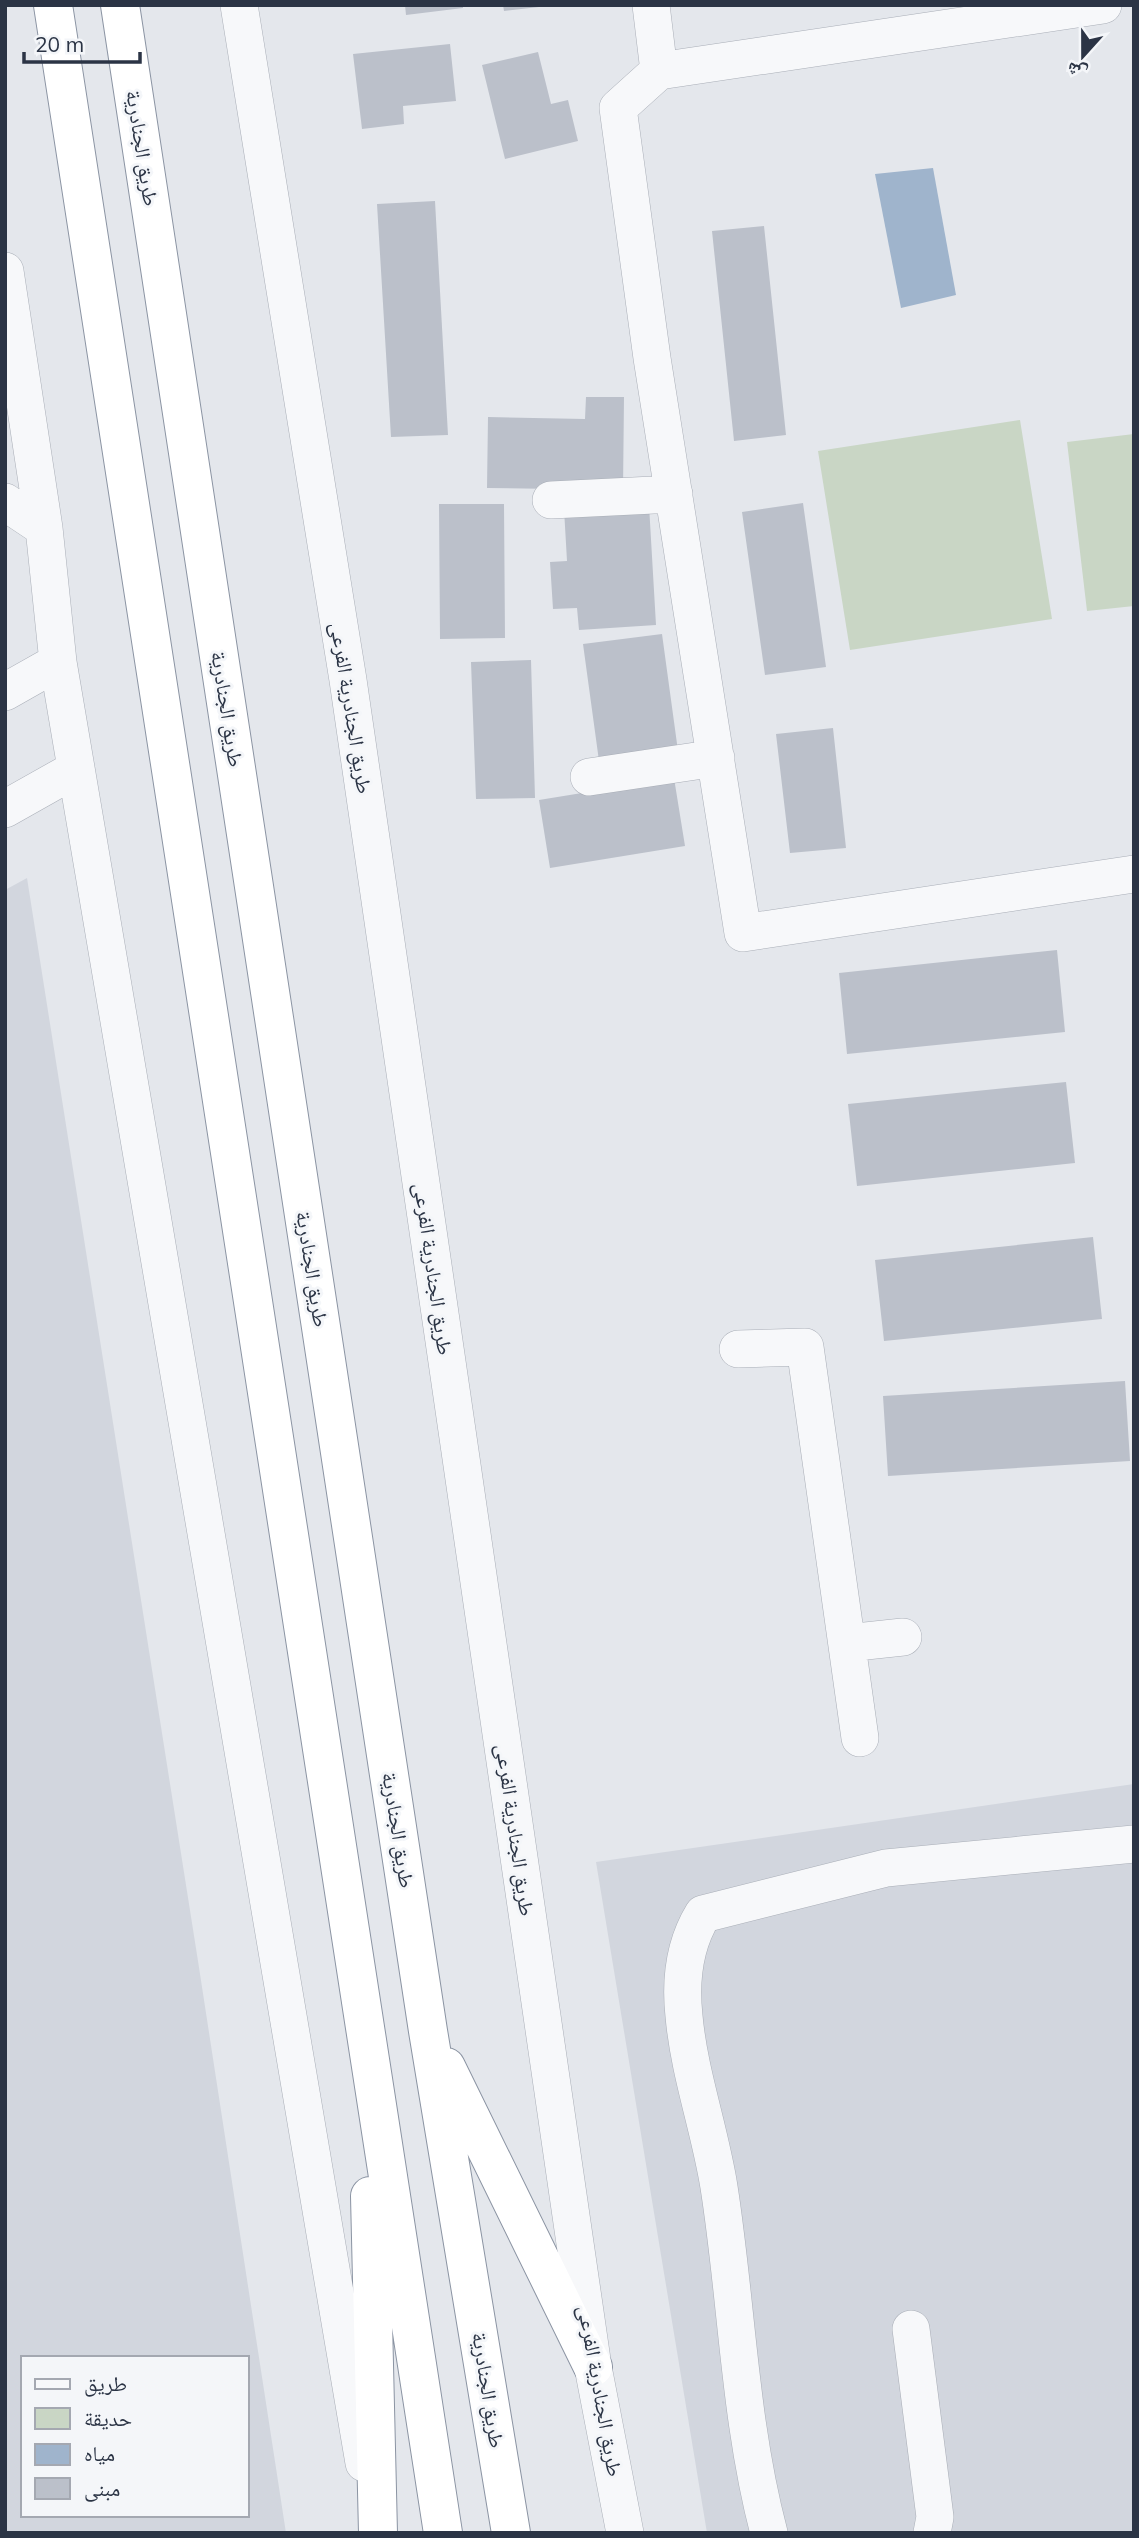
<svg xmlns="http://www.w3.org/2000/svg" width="1139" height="2538" font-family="Mulish,'Noto Naskh Arabic',sans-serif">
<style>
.built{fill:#d2d6de;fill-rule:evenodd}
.green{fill:#c9d6c5}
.water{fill:#9fb4cc}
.building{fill:#bbc0ca}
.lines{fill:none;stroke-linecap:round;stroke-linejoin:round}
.minor-casing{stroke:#a9aeb7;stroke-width:38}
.highway-casing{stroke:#8b94a3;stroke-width:40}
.minor{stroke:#f7f8fa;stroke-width:37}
.highway{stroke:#fff;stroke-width:38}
.labels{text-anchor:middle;stroke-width:6;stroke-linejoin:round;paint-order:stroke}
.street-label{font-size:21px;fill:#2b3445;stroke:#f4f6f9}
</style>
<rect width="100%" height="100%" fill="#e4e7ec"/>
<path class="built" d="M27,878L198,1961L286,2533H5V890ZM23,2358H247V2515H23Z
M1134,1784V2533H707L596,1862Z"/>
<path class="green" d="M1020,420L1052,619L850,650L818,451Z
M1134,434V606L1087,611L1067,442Z"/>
<path class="water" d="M933,168L956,295L901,308L875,174Z"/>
<path class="building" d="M405,5H463V8L406,15Z
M503,5H539V7L504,11Z
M450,44L456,101L403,106L404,124L362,129L353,54Z
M538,52L551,104L568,100L578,141L505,159L482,65Z
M435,201L448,435L391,437L377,204Z
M764,226L786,435L734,441L712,231Z
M586,397H624L623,490L487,488L488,417L585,419Z
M803,503L826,667L765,675L742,512Z
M439,504H504L505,638L440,639Z
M649,505L656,625L579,630L577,608L553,609L550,562L567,561L564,509Z
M662,634L678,751L599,761L583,644Z
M531,660L535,798L476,799L471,662Z
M833,728L846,848L790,853L776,734Z
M674,778L685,846L550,868L539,800Z
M1057,950L1065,1032L847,1054L839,973Z
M1066,1082L1075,1163L857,1186L848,1104Z
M1093,1237L1102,1319L884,1341L875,1260Z
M1125,1381L1130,1461L888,1476L883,1396Z"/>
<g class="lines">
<g class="minor-casing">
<path id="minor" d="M239,5L348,680L593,2367L625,2533
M651,5L659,71
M1103,5L659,71L618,108L652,358L743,933L1134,874
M5,271L44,528L58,662L364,2463
M551,500L674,494
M5,502L44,528
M5,692L58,662
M589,777L716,758
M5,809L76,769
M738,1349L805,1347L860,1738
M847,1643L903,1637
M911,2329L935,2517L932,2533
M769,2533C739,2420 737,2302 719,2187C710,2130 689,2073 684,2016C680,1979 684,1945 703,1914L886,1868L1134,1844"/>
</g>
<g class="highway-casing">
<path id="highway" d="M53,5L443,2533
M120,5L428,2031L511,2533
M446,2067L593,2367
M370,2196L378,2533"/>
</g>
<use href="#minor" class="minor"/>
<use href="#highway" class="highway"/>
</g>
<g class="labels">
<g class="street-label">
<text transform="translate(142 148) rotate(81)" y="7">طريق الجنادرية</text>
<text transform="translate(351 708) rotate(81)" y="7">طريق الجنادرية الفرعى</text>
<text transform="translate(227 709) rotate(81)" y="7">طريق الجنادرية</text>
<text transform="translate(312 1269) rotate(81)" y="7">طريق الجنادرية</text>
<text transform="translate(433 1269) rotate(82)" y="7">طريق الجنادرية الفرعى</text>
<text transform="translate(398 1830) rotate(81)" y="7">طريق الجنادرية</text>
<text transform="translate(515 1830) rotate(82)" y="7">طريق الجنادرية الفرعى</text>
<text transform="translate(488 2390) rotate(81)" y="7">طريق الجنادرية</text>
<text transform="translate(600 2391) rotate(80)" y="7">طريق الجنادرية الفرعى</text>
</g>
</g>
<rect width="1139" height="2538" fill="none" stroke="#2b3445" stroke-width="14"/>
<rect x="21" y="2356" width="228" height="161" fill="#f4f6f9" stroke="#a4a8b1" stroke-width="2"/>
<rect x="35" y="2379" width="35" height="10" fill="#f7f8fa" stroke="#a4a8b1" stroke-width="2"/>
<text x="84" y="2391" font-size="21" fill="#2b3445">طريق</text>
<rect x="35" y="2408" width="35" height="21" fill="#c9d6c5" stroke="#a4a8b1" stroke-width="2"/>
<text x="84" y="2426" font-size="21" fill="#2b3445">حديقة</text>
<rect x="35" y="2444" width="35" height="21" fill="#9fb4cc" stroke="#a4a8b1" stroke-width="2"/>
<text x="84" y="2461" font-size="21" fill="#2b3445">مياه</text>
<rect x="35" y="2478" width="35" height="21" fill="#bbc0ca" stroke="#a4a8b1" stroke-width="2"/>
<text x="84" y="2496" font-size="21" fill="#2b3445">مبنى</text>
<g transform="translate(1083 56) rotate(201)" stroke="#f4f6f9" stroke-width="5" paint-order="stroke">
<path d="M0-5L12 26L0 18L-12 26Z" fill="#2b3445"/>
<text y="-10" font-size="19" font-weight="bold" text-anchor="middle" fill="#2b3445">ش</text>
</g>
<path d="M24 52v10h116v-10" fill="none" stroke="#2b3445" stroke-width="3.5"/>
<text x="35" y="52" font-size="21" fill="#2b3445" stroke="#f4f6f9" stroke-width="5" paint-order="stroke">20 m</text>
</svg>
